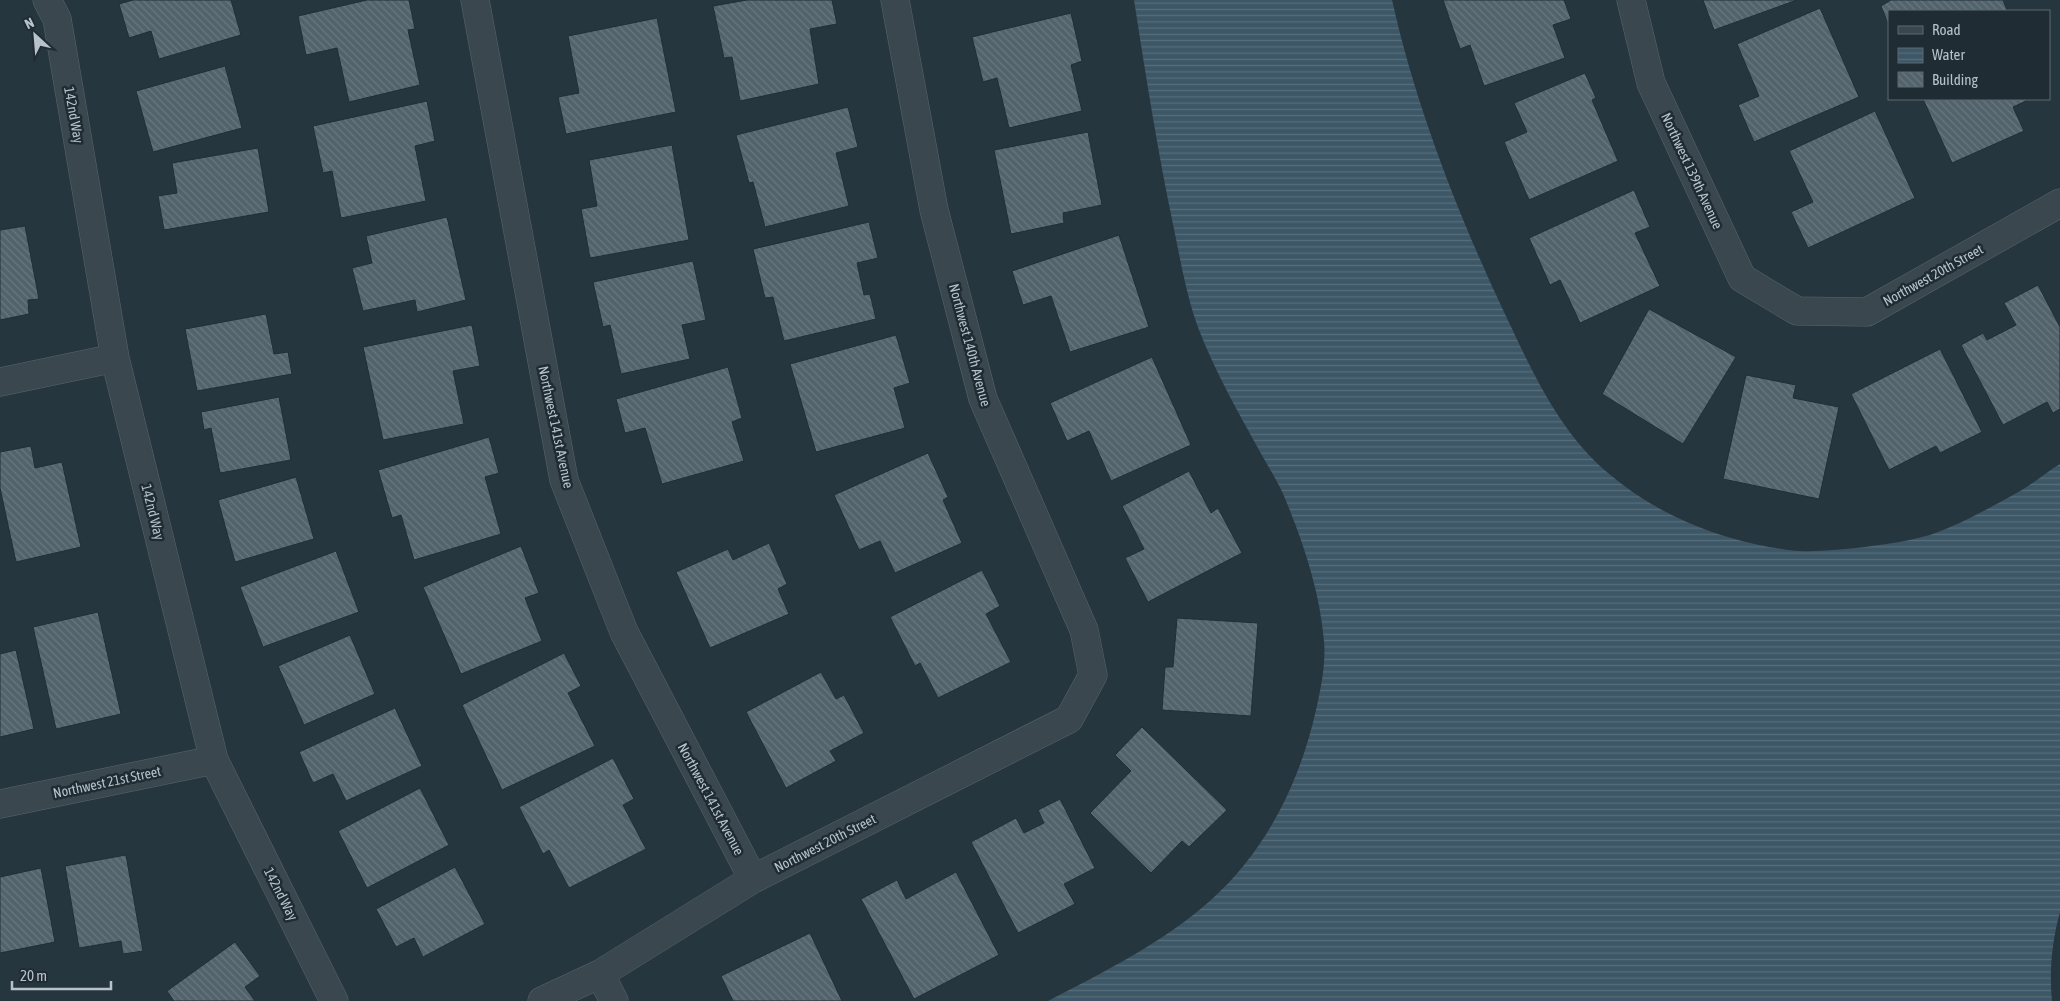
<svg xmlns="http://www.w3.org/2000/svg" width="2060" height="1001" font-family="'Asap Condensed',sans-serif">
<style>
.water{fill:url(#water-rules)}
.building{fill:url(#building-back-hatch);stroke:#212e36}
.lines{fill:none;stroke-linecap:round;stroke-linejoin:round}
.minor-casing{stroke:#58656d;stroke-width:29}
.minor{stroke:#3a474f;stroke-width:28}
.labels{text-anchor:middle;stroke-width:5;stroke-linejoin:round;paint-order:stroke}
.street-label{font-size:14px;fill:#b7c2ca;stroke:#1f2c34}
</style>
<defs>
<pattern id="water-rules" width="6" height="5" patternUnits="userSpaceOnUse" patternTransform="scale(1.25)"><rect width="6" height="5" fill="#3d5767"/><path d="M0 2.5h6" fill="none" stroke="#576e7b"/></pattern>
<pattern id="building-back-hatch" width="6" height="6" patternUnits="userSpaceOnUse" patternTransform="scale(1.25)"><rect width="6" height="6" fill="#52636c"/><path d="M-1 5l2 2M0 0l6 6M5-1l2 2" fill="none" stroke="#697880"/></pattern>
</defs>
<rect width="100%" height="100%" fill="#26363f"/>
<path class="water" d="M1134,0H1392C1416,107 1457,212 1504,312C1531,369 1559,432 1608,473C1653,512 1710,536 1769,547C1779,548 1789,551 1799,551C1821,552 1843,549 1865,547C1887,544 1909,541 1930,535C1962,524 1993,506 2022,490C2035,482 2047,472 2060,464V912C2052,941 2049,971 2052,1001H1048C1104,972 1164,942 1211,900C1266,851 1300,782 1316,710C1321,688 1326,664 1324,641C1320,592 1303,541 1284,496C1277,480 1267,465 1259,450C1238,412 1215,371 1199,330C1187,298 1181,263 1174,229C1158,153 1146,77 1134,0Z"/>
<path class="building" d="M133,0H231L241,35L159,59L151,31L129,38L119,4Z
M367,0H409L415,29L408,30L420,85L349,102L337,48L306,55L298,16Z
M747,0H832L837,24L810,29L819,84L740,101L732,57L724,58L713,6Z
M1443,0H1564L1571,19L1553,25L1565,58L1484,86L1470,45L1460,49Z
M1703,0H1797L1714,30Z
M1891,0H2003L2007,10L2003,11H1889V26L1881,6Z
M1820,8L1859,97L1754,142L1738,105L1759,96L1737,44Z
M1071,13L1082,61L1071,65L1082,111L1009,128L997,78L983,82L972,37Z
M657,18L676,112L566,134L558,97L579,93L568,36Z
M225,66L242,128L153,152L136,91Z
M1585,73L1596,98L1592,100L1618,161L1529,200L1504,142L1527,132L1514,103Z
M1923,99H2025L2026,101L2013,107L2024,131L1952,163Z
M427,101L435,141L415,146L426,201L341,218L332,171L323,173L313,126Z
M848,107L858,147L836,153L849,206L765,227L753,182L749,183L736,135Z
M1875,111L1915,198L1808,248L1791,212L1813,202L1789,151Z
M1088,132L1102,205L1063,213L1064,223L1011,234L994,150Z
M672,145L689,240L590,258L581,209L597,206L589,160Z
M258,148L269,212L164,230L158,196L177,193L172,163Z
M1634,190L1650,227L1635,233L1660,286L1580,323L1560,280L1550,285L1529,238Z
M447,217L466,300L417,312L415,300L363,311L352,268L372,263L366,236Z
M869,222L878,258L857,263L864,295L870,294L876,319L784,341L773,297L765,298L753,249Z
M25,226L39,299L28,300L29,314L0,320V230Z
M1119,235L1149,327L1070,352L1051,296L1023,305L1012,271Z
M693,261L706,320L682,325L690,359L621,374L610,325L603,327L593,282Z
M2038,285L2060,327V409L2053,413L2047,402L2003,425L1961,345L1983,333L1987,340L2016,325L2004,303Z
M1649,309L1736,357L1683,444L1602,394Z
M266,314L274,354L288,352L292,374L197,391L185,329Z
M472,325L480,366L453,371L464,424L383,440L363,347Z
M896,335L910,383L894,388L905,428L816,452L790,364Z
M1940,349L1982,432L1940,453L1936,446L1889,470L1851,394Z
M1152,357L1191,445L1111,481L1089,431L1067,441L1050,403Z
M728,367L742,418L732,422L744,461L662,484L645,428L625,433L616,399Z
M1746,375L1796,385L1793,398L1839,407L1819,499L1723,479Z
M279,397L291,460L220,473L211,428L204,430L201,412Z
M489,437L499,473L485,477L501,534L414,560L401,515L392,518L378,470Z
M31,446L35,468L62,462L81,547L16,562L0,488V452Z
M928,453L948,497L943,500L962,543L895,573L880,541L859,550L834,495Z
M1189,471L1211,513L1218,508L1242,553L1148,602L1125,558L1144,549L1122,506Z
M296,477L314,539L235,562L218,500Z
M769,543L787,584L778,589L789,614L710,648L676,572L728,549L733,560Z
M521,546L539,593L525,598L542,641L461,674L423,587Z
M336,551L359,612L263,647L240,587Z
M982,570L1000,606L986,614L1011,662L938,698L920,663L915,666L890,617Z
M98,612L121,714L56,729L33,627Z
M1177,618L1258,623L1251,716L1162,710L1165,667H1173Z
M350,635L375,694L304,725L278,666Z
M16,650L34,729L0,737V654Z
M564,653L581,686L568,693L595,746L502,790L462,705Z
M821,672L836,699L844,695L864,733L830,751L836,761L786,788L746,712Z
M395,708L422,766L346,801L333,774L313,783L299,752Z
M1142,727L1227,810L1189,847L1182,841L1151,873L1090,813L1131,771L1115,755Z
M613,758L634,799L623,805L646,849L569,888L549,850L543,854L519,807Z
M420,788L449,845L367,888L338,831Z
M1060,799L1095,868L1064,884L1075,904L1018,933L971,842L1016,818L1024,833L1044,823L1038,810Z
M126,855L143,951L123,954L121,941L79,948L65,866Z
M455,867L485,924L423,957L414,938L396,947L376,909Z
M41,868L55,942L0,953V877Z
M956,872L999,955L914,999L861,899L897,880L906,899Z
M810,933L842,1001H733L721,976Z
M235,942L260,976L245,987L255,1001H174L167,991Z"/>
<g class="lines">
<g class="minor-casing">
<path id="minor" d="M47,0L57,19L115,358L214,760L334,1001
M475,0L564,480L624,632L753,879
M1631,0L1651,83L1742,278L1797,311L1867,312L2060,203
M0,382L115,358
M0,804L214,760
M600,974L614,1001
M542,1001L600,974L753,879L1069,719L1093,675L1084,630L983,399L934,210L895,0"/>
</g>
<use href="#minor" class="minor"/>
</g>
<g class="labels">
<g class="street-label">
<text transform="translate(74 115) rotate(80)" y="5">142nd Way</text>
<text transform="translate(1692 171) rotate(65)" y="5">Northwest 139th Avenue</text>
<text transform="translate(1933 275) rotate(-29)" y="5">Northwest 20th Street</text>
<text transform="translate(970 345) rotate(75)" y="5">Northwest 140th Avenue</text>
<text transform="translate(556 427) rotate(78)" y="5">Northwest 141st Avenue</text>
<text transform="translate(153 512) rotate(76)" y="5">142nd Way</text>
<text transform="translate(107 782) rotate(-12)" y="5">Northwest 21st Street</text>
<text transform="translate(711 799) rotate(62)" y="5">Northwest 141st Avenue</text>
<text transform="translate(825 843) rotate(-27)" y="5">Northwest 20th Street</text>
<text transform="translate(281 894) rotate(63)" y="5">142nd Way</text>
</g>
</g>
<rect x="1888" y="10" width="162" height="90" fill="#1f2c34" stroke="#5c6870"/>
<rect x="1898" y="26" width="25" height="8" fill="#3a474f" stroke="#5c6870"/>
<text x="1932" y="35" font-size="15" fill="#b7c2ca">Road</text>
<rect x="1898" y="48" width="25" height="15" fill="url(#water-rules)" stroke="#5c6870"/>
<text x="1932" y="60" font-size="15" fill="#b7c2ca">Water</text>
<rect x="1898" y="72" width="25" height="15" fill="url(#building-back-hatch)" stroke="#5c6870"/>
<text x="1932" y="85" font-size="15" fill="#b7c2ca">Building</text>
<g transform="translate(35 35) rotate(334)" stroke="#1f2c34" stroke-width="4" paint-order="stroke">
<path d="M0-4L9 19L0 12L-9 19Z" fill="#b7c2ca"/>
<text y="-8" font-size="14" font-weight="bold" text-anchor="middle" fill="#b7c2ca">N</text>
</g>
<path d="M12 981v8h99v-8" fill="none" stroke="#b7c2ca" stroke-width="2.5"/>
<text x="20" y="981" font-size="15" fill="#b7c2ca" stroke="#1f2c34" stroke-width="4" paint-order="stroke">20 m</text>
</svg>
